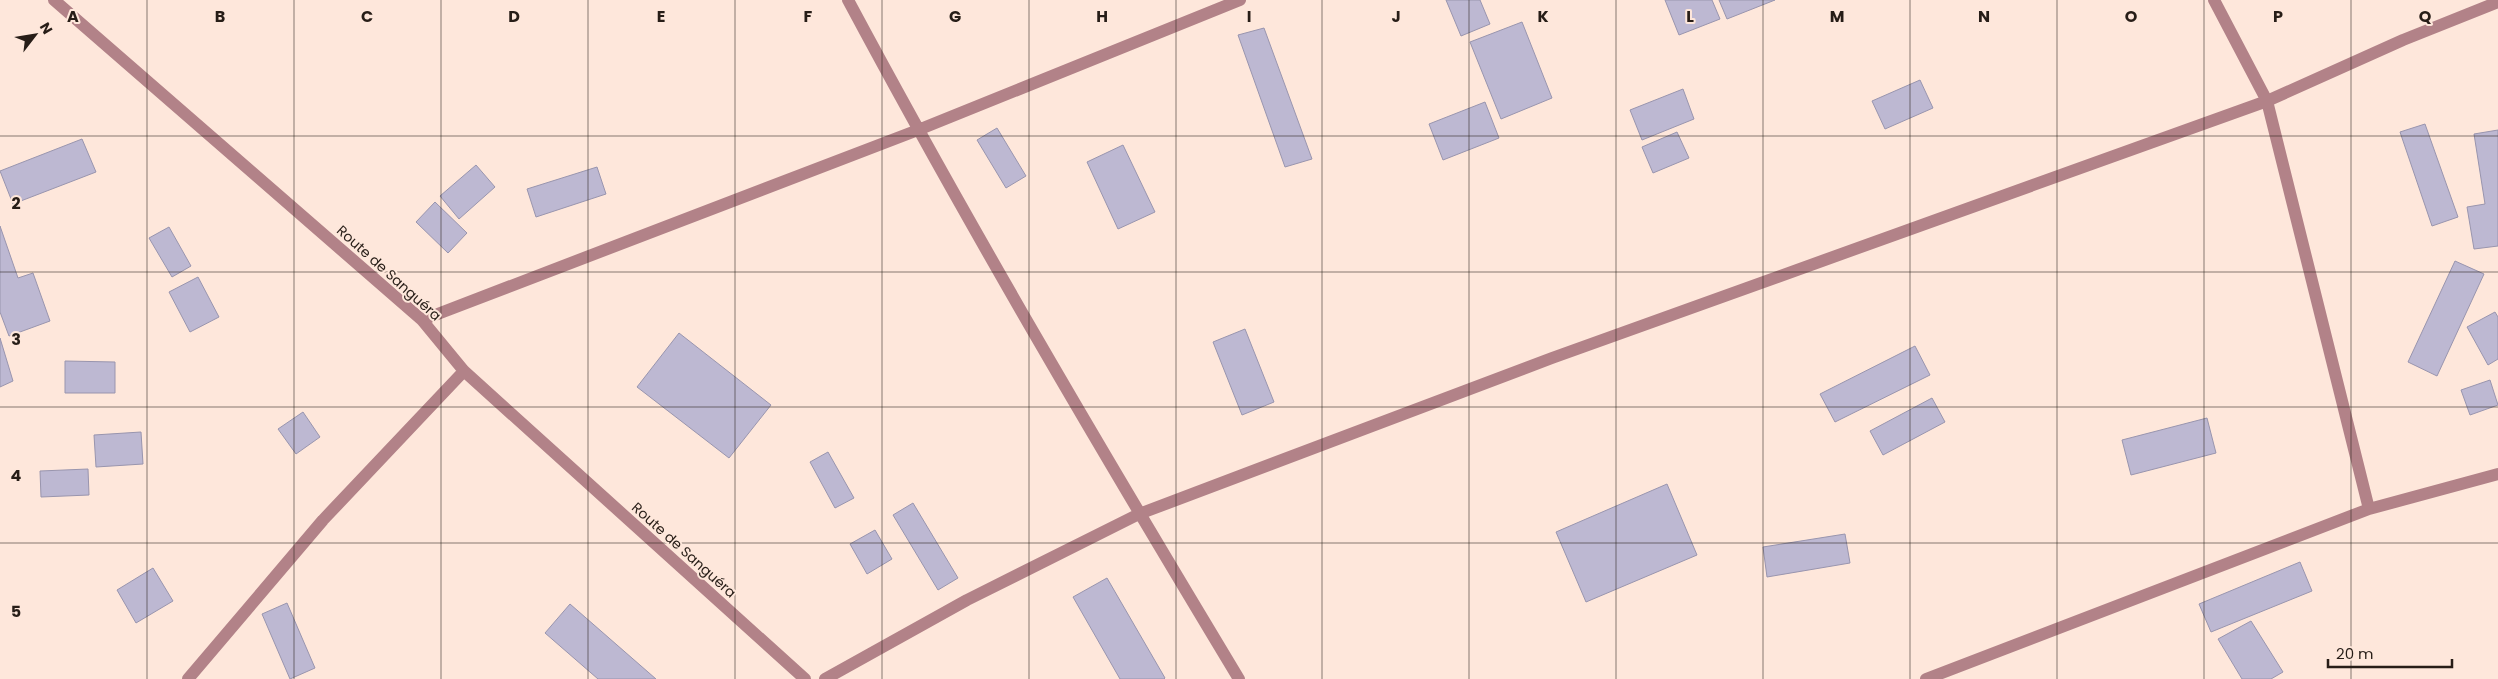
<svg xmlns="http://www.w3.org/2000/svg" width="2498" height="679" font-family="Poppins,sans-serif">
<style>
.building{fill:#bdb8d2;stroke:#9995ae}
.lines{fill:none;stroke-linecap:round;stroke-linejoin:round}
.minor{stroke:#b28288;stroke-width:12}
.grid{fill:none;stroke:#271d17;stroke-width:1;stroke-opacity:0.55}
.labels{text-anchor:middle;stroke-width:4;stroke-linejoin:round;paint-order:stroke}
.street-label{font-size:14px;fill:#271d17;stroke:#fee7db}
.grid-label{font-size:16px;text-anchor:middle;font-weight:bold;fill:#271d17;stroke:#fee7db;stroke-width:4;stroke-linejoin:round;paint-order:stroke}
</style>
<rect width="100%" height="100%" fill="#fee7db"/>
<path class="building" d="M1446,0H1480L1490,24L1461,36Z
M1665,0H1712L1720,19L1679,35Z
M1719,0H1775L1727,19Z
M1522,22L1552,98L1501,119L1470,42Z
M1264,28L1312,159L1285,167L1238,35Z
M1920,80L1933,108L1885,129L1872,101Z
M1683,89L1694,119L1642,140L1630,110Z
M1485,102L1499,138L1443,160L1429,124Z
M2425,124L2458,217L2432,226L2400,132Z
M997,128L1026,176L1006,188L977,140Z
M2498,130V246L2474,249L2467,207L2485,204L2474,134Z
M1677,132L1689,158L1653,173L1642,147Z
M82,139L96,172L13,204L0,171Z
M1123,145L1155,212L1118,229L1087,162Z
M476,165L495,187L459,219L440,196Z
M597,167L606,194L536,217L527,189Z
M435,202L467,233L448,253L416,222Z
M0,226L18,278L33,273L50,321L9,336L0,312Z
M169,227L191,266L172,277L149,238Z
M2455,261L2484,274L2437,376L2408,362Z
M198,277L219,317L190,332L169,292Z
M2495,312L2498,317V359L2488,365L2467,327Z
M1245,329L1274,402L1242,415L1213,342Z
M679,333L771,405L729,458L637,387Z
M0,338L13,381L0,387Z
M1915,346L1930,375L1835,422L1820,394Z
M65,361L115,362V393H65Z
M2490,380L2498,405L2470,415L2461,390Z
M1932,398L1945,422L1883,455L1870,431Z
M303,412L320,437L296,454L278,429Z
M2207,418L2216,453L2131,475L2122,440Z
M141,432L143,464L96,467L94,435Z
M828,452L854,498L835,508L810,462Z
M88,469L89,495L41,497L40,471Z
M1667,484L1697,555L1586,602L1556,532Z
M913,503L958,578L938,590L893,515Z
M875,530L892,559L867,574L850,544Z
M1845,534L1850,563L1767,577L1763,547Z
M2300,562L2312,591L2211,632L2199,604Z
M153,568L173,601L136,623L117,590Z
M1107,578L1165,678L1164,679H1120L1073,597Z
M287,603L315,668L290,679L262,614Z
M570,604L656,679H598L545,633Z
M2251,621L2283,672L2271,679H2242L2218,639Z"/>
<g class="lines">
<path class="minor" d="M54,0L422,320L464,371L805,679
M848,0C971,230 1104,455 1239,679
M2214,0L2267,101L2369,509
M422,320L918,130L1240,0
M188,679L323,520L464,371
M825,679L967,600L1139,514L1552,358L2267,101L2403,40L2498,2
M1926,679L2369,509L2498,474"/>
</g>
<path class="grid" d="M147,0V679M294,0V679M441,0V679M588,0V679M735,0V679M882,0V679M1029,0V679M1176,0V679M1322,0V679M1469,0V679M1616,0V679M1763,0V679M1910,0V679M2057,0V679M2204,0V679M2351,0V679M0,136H2498M0,272H2498M0,407H2498M0,543H2498"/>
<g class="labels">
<g class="street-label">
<text transform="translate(389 273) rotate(42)" y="5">Route de Sanguéra</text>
<text transform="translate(684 550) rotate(42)" y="5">Route de Sanguéra</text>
</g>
</g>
<g class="grid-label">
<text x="73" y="22">A</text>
<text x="220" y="22">B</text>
<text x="367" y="22">C</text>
<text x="514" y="22">D</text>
<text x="661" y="22">E</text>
<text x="808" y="22">F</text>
<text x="955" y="22">G</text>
<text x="1102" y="22">H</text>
<text x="1249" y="22">I</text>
<text x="1396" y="22">J</text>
<text x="1543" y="22">K</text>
<text x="1690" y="22">L</text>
<text x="1837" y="22">M</text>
<text x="1984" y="22">N</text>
<text x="2131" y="22">O</text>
<text x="2278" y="22">P</text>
<text x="2425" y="22">Q</text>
<text x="16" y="209">2</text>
<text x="16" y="345">3</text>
<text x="16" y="481">4</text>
<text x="16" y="617">5</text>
</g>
<g transform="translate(35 35) rotate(59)" stroke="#fee7db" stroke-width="4" paint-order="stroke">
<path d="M0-4L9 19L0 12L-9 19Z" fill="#271d17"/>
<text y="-8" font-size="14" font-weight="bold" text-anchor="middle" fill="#271d17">N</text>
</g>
<path d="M2328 659v8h124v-8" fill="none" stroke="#271d17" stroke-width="2.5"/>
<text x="2336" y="659" font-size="15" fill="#271d17" stroke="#fee7db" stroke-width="4" paint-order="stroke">20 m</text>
</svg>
